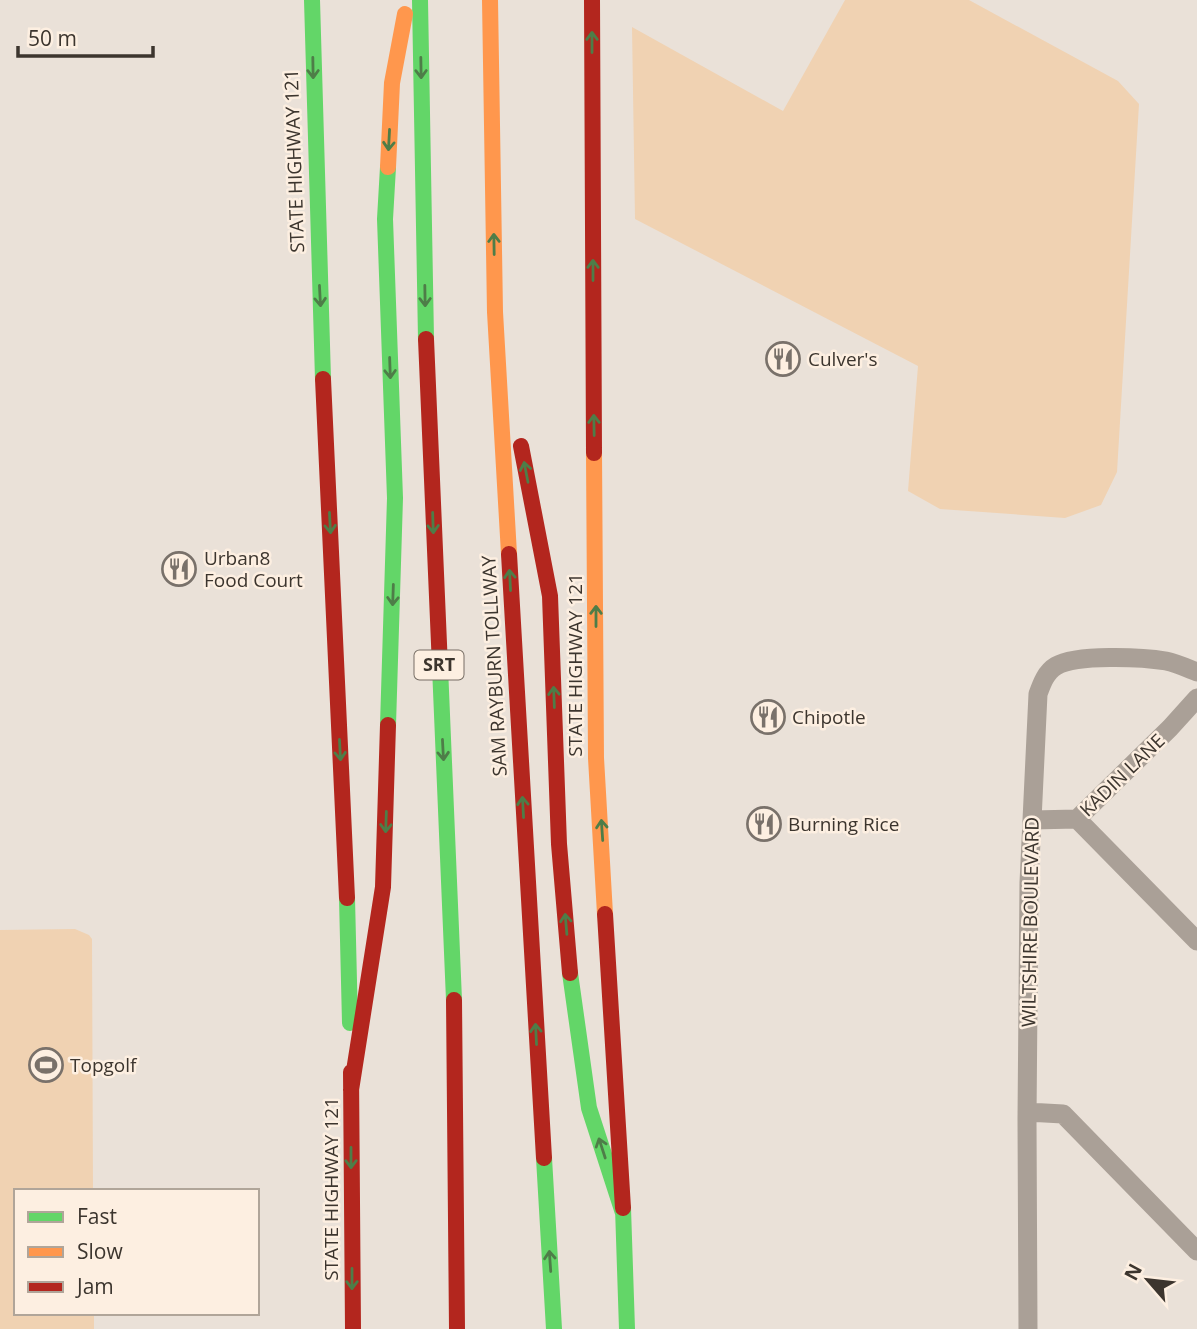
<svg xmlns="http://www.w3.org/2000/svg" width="1197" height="1329" font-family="'Open Sans',sans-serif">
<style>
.grass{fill:#f0d2b2}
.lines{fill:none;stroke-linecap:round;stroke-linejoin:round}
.street{stroke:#aaa097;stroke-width:19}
.fast{stroke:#63d668;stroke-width:16}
.slow{stroke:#ff974d;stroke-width:16}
.jam{stroke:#b3261e;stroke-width:16}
.oneway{stroke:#4e7d48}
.labels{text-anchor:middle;stroke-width:5;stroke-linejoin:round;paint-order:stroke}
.shield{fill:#fdefe1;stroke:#766d64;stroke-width:2}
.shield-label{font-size:18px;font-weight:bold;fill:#3c352e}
.street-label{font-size:19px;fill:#3c352e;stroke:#fdefe1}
.poi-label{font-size:19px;fill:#3c352e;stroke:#fdefe1;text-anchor:start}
</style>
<rect width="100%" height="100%" fill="#eae1d8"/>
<path class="grass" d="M845,0H969L1118,81L1139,104L1117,472L1101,505L1065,518L940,509L908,491L918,366L635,219L632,27L783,111Z
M75,929L89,935L92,939L93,1191H16V1313H94V1329H0V930Z"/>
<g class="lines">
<path class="street" d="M1077,819L1197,941
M1032,820L1077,819L1170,728L1197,698
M1027,1112L1063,1114L1197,1251
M1028,1329L1027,1119L1029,883L1038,694C1042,683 1046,672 1056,666C1076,654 1142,657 1166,661C1176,663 1187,668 1197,672"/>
<path class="fast" d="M312,0L323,379
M420,0L426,339
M388,167L385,219L395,498L388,725
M440,667L454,1000
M347,898L350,1023
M570,973L589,1108L623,1213
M544,1158L554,1329
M623,1208L627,1329"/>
<path class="slow" d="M490,0L495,312L509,554
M388,167L392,83L405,14
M594,453L596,758L605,914"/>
<path class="jam" d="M592,0L594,453
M426,339L440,667
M323,379L347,898
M521,446L550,596L559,844L570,973
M509,554L544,1158
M605,914L623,1208
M454,1000L457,1329
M351,1072L353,1329
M351,1090L383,887L388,725"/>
</g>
<defs><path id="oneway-shaft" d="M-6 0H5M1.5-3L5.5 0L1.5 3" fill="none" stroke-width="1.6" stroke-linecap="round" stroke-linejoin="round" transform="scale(1.75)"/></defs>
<g class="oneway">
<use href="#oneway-shaft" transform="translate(592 42) rotate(-90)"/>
<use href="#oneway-shaft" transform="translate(313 68) rotate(89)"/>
<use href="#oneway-shaft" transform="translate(421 68) rotate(89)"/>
<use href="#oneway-shaft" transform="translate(389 140) rotate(93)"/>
<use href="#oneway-shaft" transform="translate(494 244) rotate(-91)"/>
<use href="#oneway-shaft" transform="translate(593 270) rotate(-90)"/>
<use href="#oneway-shaft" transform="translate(320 296) rotate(87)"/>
<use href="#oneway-shaft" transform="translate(425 296) rotate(89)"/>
<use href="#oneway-shaft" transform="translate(390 368) rotate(88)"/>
<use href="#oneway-shaft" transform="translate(594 425) rotate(-91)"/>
<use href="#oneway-shaft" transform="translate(526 472) rotate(-101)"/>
<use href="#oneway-shaft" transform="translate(330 523) rotate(87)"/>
<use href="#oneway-shaft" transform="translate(433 523) rotate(88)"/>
<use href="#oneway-shaft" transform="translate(510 580) rotate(-93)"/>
<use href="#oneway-shaft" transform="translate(393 595) rotate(92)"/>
<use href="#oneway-shaft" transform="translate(596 616) rotate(-90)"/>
<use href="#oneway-shaft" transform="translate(554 697) rotate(-92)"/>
<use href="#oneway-shaft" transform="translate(340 750) rotate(87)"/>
<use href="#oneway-shaft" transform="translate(443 750) rotate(87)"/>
<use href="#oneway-shaft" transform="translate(523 807) rotate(-93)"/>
<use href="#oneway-shaft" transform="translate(386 822) rotate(92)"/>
<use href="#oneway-shaft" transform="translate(602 830) rotate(-94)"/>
<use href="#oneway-shaft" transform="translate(566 924) rotate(-95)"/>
<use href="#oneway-shaft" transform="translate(536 1034) rotate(-93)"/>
<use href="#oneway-shaft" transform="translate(602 1148) rotate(-108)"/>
<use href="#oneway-shaft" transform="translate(351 1158) rotate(90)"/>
<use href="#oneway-shaft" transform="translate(550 1261) rotate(-94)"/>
<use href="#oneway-shaft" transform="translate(352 1279) rotate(90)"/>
</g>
<defs>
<g id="restaurant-ring" transform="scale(1.75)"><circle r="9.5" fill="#fdefe1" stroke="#79716a" stroke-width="1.5"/><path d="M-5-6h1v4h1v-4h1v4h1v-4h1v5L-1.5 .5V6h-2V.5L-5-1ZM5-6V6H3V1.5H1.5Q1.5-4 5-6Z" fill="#79716a"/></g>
<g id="stadium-ring" transform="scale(1.75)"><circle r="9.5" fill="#fdefe1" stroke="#79716a" stroke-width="1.5"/><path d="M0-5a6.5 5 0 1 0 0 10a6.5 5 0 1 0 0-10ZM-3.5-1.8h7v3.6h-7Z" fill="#79716a"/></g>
</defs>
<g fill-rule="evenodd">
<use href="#restaurant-ring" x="783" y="359"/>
<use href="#restaurant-ring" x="179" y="569"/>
<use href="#restaurant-ring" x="768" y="717"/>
<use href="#restaurant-ring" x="764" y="824"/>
<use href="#stadium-ring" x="46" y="1065"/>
</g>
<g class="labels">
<rect class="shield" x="414.5" y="650.5" width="49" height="29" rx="5"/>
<g class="shield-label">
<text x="439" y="671">SRT</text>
</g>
<g class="street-label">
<text transform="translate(294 161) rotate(-92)" y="7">STATE HIGHWAY 121</text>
<text transform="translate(575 665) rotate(-90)" y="7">STATE HIGHWAY 121</text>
<text transform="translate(494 666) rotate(-93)" y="7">SAM RAYBURN TOLLWAY</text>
<text transform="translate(1122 775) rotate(-44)" y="7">KADIN LANE</text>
<text transform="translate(1030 922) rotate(-89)" y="7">WILTSHIRE BOULEVARD</text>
<text transform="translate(331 1189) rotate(-90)" y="7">STATE HIGHWAY 121</text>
</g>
<g class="poi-label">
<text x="808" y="366">Culver's</text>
<text x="204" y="565">Urban8<tspan x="204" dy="22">Food Court</tspan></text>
<text x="792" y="724">Chipotle</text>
<text x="788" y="831">Burning Rice</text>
<text x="70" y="1072">Topgolf</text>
</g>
</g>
<rect x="14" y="1189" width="245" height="126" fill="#fdefe1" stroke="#b0a599" stroke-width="2"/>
<rect x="28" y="1212" width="35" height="10" fill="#63d668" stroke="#b0a599" stroke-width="2"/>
<text x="77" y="1224" font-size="21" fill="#3c352e">Fast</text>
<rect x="28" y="1247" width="35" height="10" fill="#ff974d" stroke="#b0a599" stroke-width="2"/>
<text x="77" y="1259" font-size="21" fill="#3c352e">Slow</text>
<rect x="28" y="1282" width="35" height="10" fill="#b3261e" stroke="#b0a599" stroke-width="2"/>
<text x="77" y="1294" font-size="21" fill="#3c352e">Jam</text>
<g transform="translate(1148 1280) rotate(298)" stroke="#fdefe1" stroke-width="5" paint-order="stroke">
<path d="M0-5L12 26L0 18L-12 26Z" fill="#3c352e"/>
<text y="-10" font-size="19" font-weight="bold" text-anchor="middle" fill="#3c352e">N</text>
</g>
<path d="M18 46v10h135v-10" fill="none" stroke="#3c352e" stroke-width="3.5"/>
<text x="28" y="46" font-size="21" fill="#3c352e" stroke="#fdefe1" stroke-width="5" paint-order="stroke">50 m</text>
</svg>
